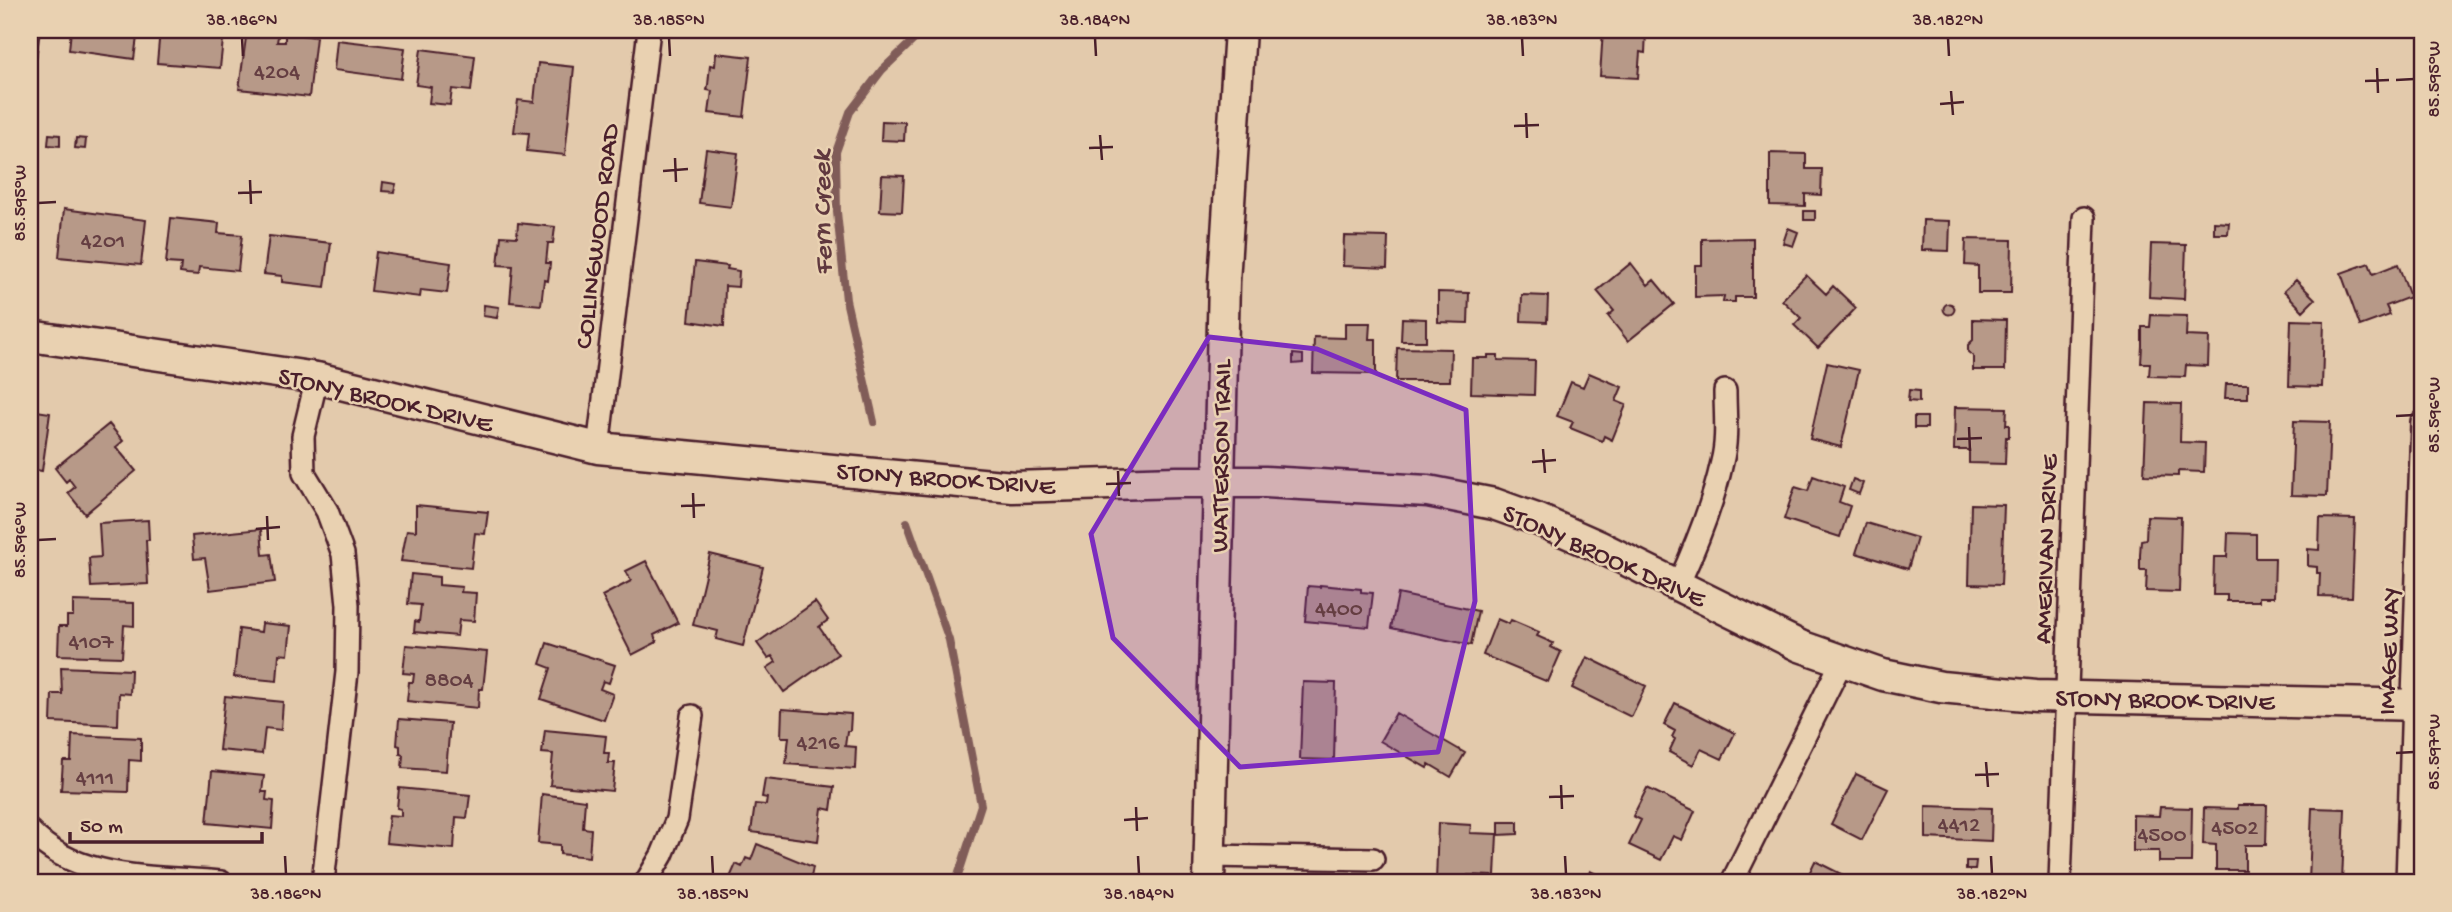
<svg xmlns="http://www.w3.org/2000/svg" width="2452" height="912" font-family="'Gochi Hand',sans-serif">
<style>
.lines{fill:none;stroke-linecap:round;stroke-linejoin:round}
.stream{stroke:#805c59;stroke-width:8}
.building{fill:#b79988;stroke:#4a1f2b;stroke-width:2}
.street-casing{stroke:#4a1f2b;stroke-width:26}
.secondary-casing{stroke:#4a1f2b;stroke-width:35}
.street{stroke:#e9d1b1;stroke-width:21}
.secondary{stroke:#e9d1b1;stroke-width:30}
.marked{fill:#7b2cbf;fill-opacity:0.2;stroke:#7b2cbf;stroke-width:5;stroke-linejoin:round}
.ticks{fill:none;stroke:#4a1f2b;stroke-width:2.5}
.labels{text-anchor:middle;stroke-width:5;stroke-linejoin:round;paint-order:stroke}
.number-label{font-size:23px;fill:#653e42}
.street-label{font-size:26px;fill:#4a1f2b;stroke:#e9d1b1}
.water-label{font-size:28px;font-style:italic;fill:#60383e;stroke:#e9d1b1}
.neatline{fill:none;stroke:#4a1f2b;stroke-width:2.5}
.ticks-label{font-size:18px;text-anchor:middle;fill:#4a1f2b}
</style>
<rect width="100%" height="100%" fill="#e3caac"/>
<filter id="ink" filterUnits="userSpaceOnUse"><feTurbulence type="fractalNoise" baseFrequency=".0143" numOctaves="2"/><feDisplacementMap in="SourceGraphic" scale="14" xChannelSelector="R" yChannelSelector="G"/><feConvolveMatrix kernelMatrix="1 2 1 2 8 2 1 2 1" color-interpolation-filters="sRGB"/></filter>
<g filter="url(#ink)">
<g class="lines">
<path class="stream" d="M874,422L846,300L837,212L836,152L850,112L882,70L924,30
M907,522L949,640L981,805L956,882"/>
</g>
<path class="building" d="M30,30H40L36,59H30Z
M71,30H138L134,59L69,50Z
M160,30H224L220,68L157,63Z
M247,30L279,31L277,42H285V33L316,37L309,97L239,89Z
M1603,30L1646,31L1645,53L1640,52L1638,78L1600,76Z
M337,40L405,48L401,79L334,70Z
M421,49L475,56L471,91L452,89L450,105L429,103L431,87L416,85Z
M716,53L751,57L744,117L709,113L712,91L707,90L708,85L710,65L715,66Z
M538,63L574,67L565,155L527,151L529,133L514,132L518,100L534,102Z
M882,121L905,122L904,141L881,140Z
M49,134L60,135V146L48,145Z
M76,138L86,139L85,149L75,148Z
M706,149L738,153L731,207L699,203Z
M1770,153L1806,154V169H1822L1821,195L1805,194V206L1770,205Z
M882,175L904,176L902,212L880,211Z
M383,182L396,184L394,192L382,191Z
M64,209L146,220L141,265L59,257Z
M1804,211H1815V220H1804Z
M171,218L219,223L218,233L242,235L238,271L199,267L198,275L187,274L180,273L181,264L166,263Z
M1923,220L1950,221L1949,251L1922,250Z
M2214,222L2229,223L2228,234H2214Z
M518,223L555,227L553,243H548L546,263H550L549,273L548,281L544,280L541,305L510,302L513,266L498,265L501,236L517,237Z
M1788,228L1798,232L1793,246L1783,243Z
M269,236L331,243L325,287L282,282V276L264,274Z
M1344,236L1388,237L1387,268L1343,266Z
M1753,238V297H1735V302H1723L1724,296L1695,297V265H1702V239Z
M1966,239L2012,240L2011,293H1978V266L1965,265Z
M2151,244L2186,245L2184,299L2149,297Z
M376,252L451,263L447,293L421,290L420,297L371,291Z
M695,262L728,266L727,269L739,271L738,287L725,286L724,326L689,321Z
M1631,263L1648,285L1654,280L1674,304L1628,341L1608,316L1614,311L1597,291Z
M2369,263L2373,274L2398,264L2410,297L2386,306L2390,315L2360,326L2341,273Z
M1806,275L1826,294L1833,286L1856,308L1818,348L1794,325L1801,318L1782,300Z
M2296,280L2315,299L2303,311L2284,291Z
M1438,292L1469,293L1468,323L1438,322Z
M1522,295L1548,296L1547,322L1521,321Z
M1943.5 309a5.5 5.5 0 1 1 11 0a5.5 5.5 0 1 1-11 0Z
M484,305L499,307L497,318L483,316Z
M2151,315L2187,316L2186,336L2209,337L2208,366L2186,365L2185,377L2149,376L2150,363H2141L2142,346V327H2150Z
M1402,318L1426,319V341H1401Z
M1973,319L2006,320L2005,370H1973V356L1968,352V345L1973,340Z
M2291,320L2324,321L2322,387L2289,386Z
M1345,323H1370L1369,339H1376V374L1313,373L1314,337L1345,338Z
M1397,348L1451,349L1450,381H1396Z
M1293,354L1303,355V363L1293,364Z
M1488,355H1498V360L1535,361L1534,395L1471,393L1472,358H1488Z
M1827,363L1859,370L1841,447L1810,439Z
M1589,373L1622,387L1616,401L1626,405L1612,440L1604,436L1602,441L1570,428L1573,422L1557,416L1571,382L1583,387Z
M2226,384H2248V398H2225Z
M1909,390L1919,391V402L1908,401Z
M2147,403L2181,404L2180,442L2205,443L2204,472L2178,471V476L2144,475Z
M1955,407L2007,408L2006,425H2009V437H2006L2005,464L1969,463V450H1954Z
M30,410L50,413L42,471L30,469Z
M1914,417H1927V428H1914Z
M2294,421L2330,422L2327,496L2291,495Z
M109,424L123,441L116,447L136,471L85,514L68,493L75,487L69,479L66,482L55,468Z
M1813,476L1844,487L1839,502L1850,506L1840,537L1784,519L1795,487L1808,491Z
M1853,479L1863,483L1859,494L1849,490Z
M1971,504L2004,505L2001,585L1969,584Z
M416,505L488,512L485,534L475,533L471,568L401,561L407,530L416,531Z
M2147,516L2181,517L2179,592L2146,591L2147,570H2140V555L2141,540L2146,539Z
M2320,518L2355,519L2352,597L2319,596L2320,573H2317V567L2308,566V549L2319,550Z
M148,520L149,540H146L148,584L91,587L89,558L101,557L99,523Z
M1866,523L1917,538L1908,569L1856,553Z
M261,529L263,555L271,554L275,582L210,590L205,558L194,559L192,536Z
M2228,533L2256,534V558H2275L2274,597H2259V601H2227V595H2213L2214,557H2227Z
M710,554L763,567L743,646L716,639L718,631L693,625Z
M646,561L678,623L654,635L657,642L632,655L602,596L631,581L626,571Z
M411,574L439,577V585L462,587L461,592L476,593L474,621L459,620L457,636L414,632L415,621L419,622L421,605L408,604Z
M1320,585L1361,589V592L1373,593L1369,627L1305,621L1308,586L1320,587Z
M1398,594L1478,611L1471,645L1391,628Z
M73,601L134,603V626L124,625L122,657L58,655L59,626H67V616H73Z
M815,602L828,620L819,627L838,654L784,692L767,668L776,662L772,656L768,658L757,643Z
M1497,619L1509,624L1511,620L1539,632L1537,636L1553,643L1551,647L1561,652L1548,682L1483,655Z
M262,623L291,626L288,655L279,654L277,681L234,677L239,629L261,632Z
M547,643L615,665L609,683L603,681L600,689L613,694L604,720L541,699L551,668L540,664Z
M406,645L487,652L483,689H479L478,708L407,701L409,682H413L414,674L403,673Z
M1587,657L1646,686L1631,717L1572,688Z
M61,667L131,670L130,694L119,693L118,725L51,722L52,694H62Z
M1303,682L1336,683L1334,760L1300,759Z
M225,696L283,702L281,730L265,728L262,754L219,750Z
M1675,703L1735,733L1722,759L1701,749L1693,765L1669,752L1675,739L1672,737L1675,731L1664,725Z
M782,709L851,714L850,731H847L845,746L856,747L855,769L786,764L789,737H781Z
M1396,713L1465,753L1451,777L1429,764L1427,768L1380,741Z
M399,719L450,723L446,771L402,768L403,755L400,754V746L397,745Z
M545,730L606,736L604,753H609L608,763H615L612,791L550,785L553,754L542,753Z
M72,735L141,738V761L129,760L128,792L61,790L63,761H71Z
M212,771L264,776L262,792H267L266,800L274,801L272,829L207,823Z
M1856,774L1888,789L1862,840L1831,824Z
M765,779L834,787L831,810L822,808L818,841L751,832L755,804L766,805L767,798L762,797Z
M399,788L470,795L467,818L456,817L454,849L386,843L389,815L401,816V809L397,808Z
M1647,788L1695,811L1682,840L1673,836L1661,860L1629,845L1641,820L1633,816Z
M542,794L585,800L583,828L591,829L589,857L560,854V845L538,843Z
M2238,805H2267L2266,845H2245V870H2216V845L2203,844L2204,808L2238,809Z
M1926,806L1992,808L1991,841L1926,838Z
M2160,807L2192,808L2191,862H2159V851H2133V815L2159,816Z
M2312,808L2345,809L2342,882H2309Z
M1499,822H1518V834L1499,835Z
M1438,823L1471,825L1470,833L1497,834L1495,876L1468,875L1467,882H1436Z
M757,844L813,867L810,882H728L736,864L742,867L746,858L751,860Z
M1815,861L1847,877L1844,882H1805Z
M1966,861H1976L1975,870H1966Z
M1590,871L1613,882H1585Z"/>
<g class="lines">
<g class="street-casing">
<path id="street" d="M317,378L303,436L304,473L327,511L343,554L348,605L347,672L323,882
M598,448L649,30
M1678,585C1696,546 1713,504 1722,462C1728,439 1725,414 1725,391
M30,831C77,882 157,876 221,882
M1210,856L1373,859
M646,882L662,855L677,819L692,716
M1732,882L1842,661
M2060,882L2084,218
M2407,882L2422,422"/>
</g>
<g class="secondary-casing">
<path id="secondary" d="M30,336L317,378L598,448L1013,487L1177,482H1265L1428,491L1494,504L1539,520L1598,546L1800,646L1883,675L1941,687L2036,696L2422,705
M1209,882L1224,282L1240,30"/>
</g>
<use href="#street" class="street"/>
<use href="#secondary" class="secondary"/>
</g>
</g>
<path class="marked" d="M1209,337L1317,349L1466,410L1475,601L1438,752L1240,767L1113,638L1091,534Z"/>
<path class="ticks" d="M242,38L243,56M669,38L670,56M1095,38L1096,56M1522,38L1523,56M1948,38L1949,56M2377,68L2378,93M2396,80L2414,79M2365,81L2389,80M1951,91L1953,115M1940,104L1964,102M1526,113L1527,138M1514,126L1539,125M1100,135L1102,160M1089,148L1113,147M675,158L676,182M663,171L688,169M250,180L251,204M238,193L262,192M38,203L56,202M2396,416L2414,415M1969,427L1970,451M1957,439L1982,438M1543,449L1545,473M1532,462L1556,460M1118,471L1119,496M1106,484L1131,483M693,493L694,518M681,506L705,505M267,516L268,540M256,529L280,527M38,540L56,539M2396,753L2414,752M1986,762L1988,787M1975,775L1999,774M1561,785L1562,809M1549,797L1574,796M1136,807L1137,831M1124,820L1148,818M285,856L286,874M712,856L713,874M1138,856L1139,874M1565,856L1566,874M1991,856L1992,874"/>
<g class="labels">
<g class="number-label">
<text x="277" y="78">4204</text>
<text x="103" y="247">4201</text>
<text x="1339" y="615">4400</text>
<text x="91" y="648">4107</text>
<text x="449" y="686">8804</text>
<text x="818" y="749">4216</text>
<text x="95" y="784">4111</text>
<text x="1959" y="831">4412</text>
<text x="2235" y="834">4502</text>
<text x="2162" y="841">4500</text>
</g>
<g class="street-label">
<text transform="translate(595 236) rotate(-83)" y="9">COLLINGWOOD ROAD</text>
<text transform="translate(386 398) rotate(13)" y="9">STONY BROOK DRIVE</text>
<text transform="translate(1219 456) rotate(-89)" y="9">WATTERSON TRAIL</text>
<text transform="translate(946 477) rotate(4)" y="9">STONY BROOK DRIVE</text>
<text transform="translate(2044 549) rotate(-88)" y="9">AMERIVAN DRIVE</text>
<text transform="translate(1605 554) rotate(24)" y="9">STONY BROOK DRIVE</text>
<text transform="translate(2387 651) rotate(-88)" y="9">IMAGE WAY</text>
<text transform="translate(2165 698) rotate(1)" y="9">STONY BROOK DRIVE</text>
</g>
<g class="water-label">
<text transform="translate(820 213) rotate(-91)" y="10">Fern Creek</text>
</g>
</g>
<rect width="2452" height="912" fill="none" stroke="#e9d1b1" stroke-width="77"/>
<path d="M70 832v10h192v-10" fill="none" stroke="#4a1f2b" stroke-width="3.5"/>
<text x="80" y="832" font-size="21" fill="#4a1f2b" stroke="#e9d1b1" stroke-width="5" paint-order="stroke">50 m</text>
<rect x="38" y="38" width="2376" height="836" class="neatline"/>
<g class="ticks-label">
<text x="242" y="25">38.186°N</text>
<text x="669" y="25">38.185°N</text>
<text x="1095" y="25">38.184°N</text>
<text x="1522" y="25">38.183°N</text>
<text x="1948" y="25">38.182°N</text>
<text transform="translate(2433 79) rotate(-90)" y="6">85.595°W</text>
<text transform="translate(19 203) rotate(-90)" y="6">85.595°W</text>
<text transform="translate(2433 415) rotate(-90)" y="6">85.596°W</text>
<text transform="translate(19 540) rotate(-90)" y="6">85.596°W</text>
<text transform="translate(2433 752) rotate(-90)" y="6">85.597°W</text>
<text x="286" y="899">38.186°N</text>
<text x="713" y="899">38.185°N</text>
<text x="1139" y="899">38.184°N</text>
<text x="1566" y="899">38.183°N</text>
<text x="1992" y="899">38.182°N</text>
</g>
</svg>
